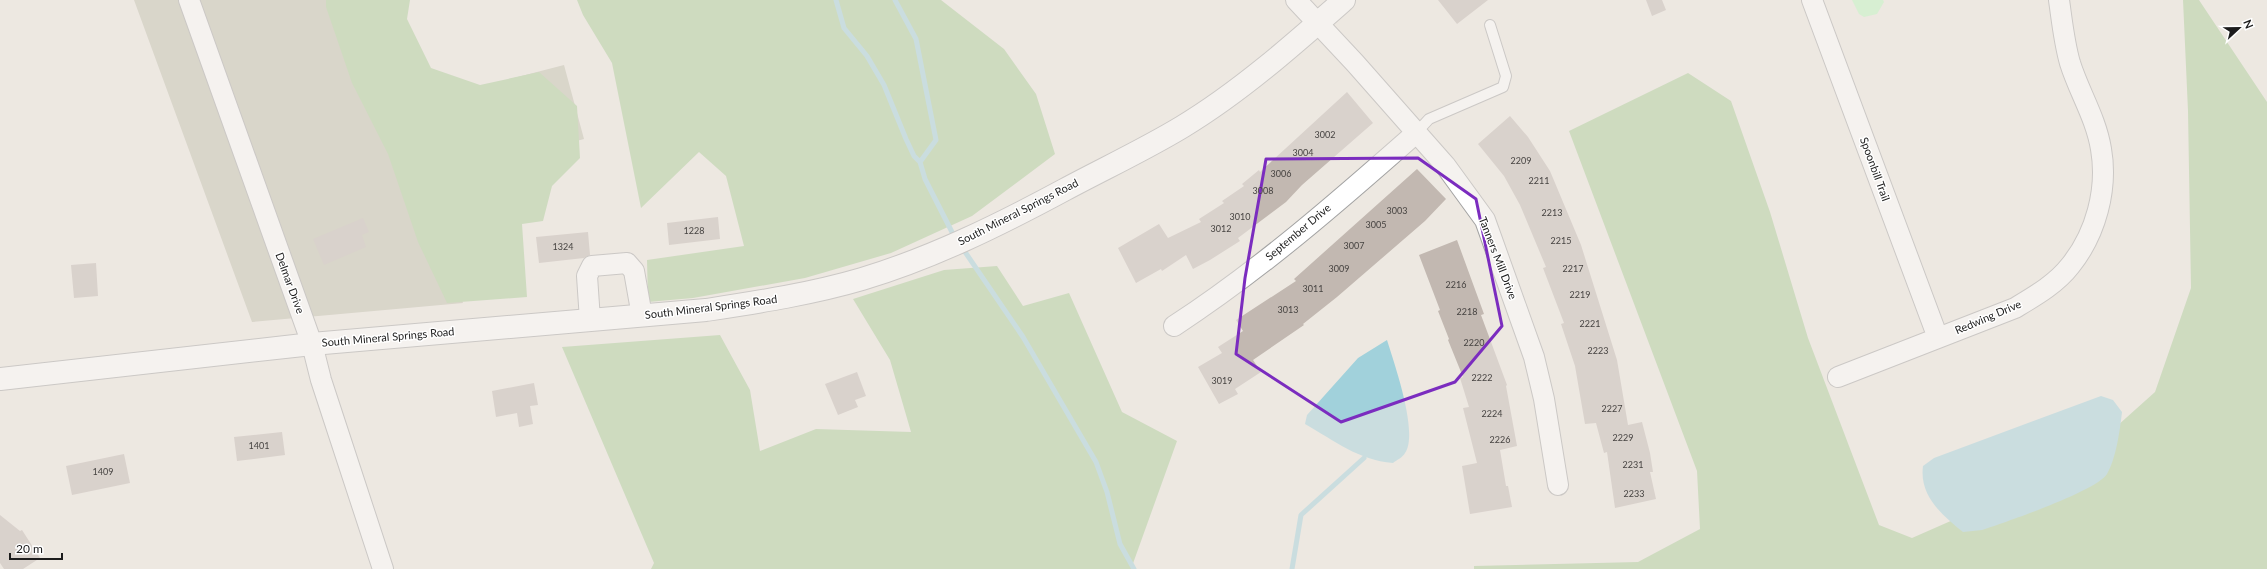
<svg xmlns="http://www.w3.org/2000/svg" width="2267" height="569" font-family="Lato,sans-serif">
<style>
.construction{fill:#c1c0ad}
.forest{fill:#a9cc96}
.park{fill:#bdf8be}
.water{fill:#a1d1db}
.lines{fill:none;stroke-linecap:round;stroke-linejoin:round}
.stream{stroke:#a1d1db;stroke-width:5}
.building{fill:#c2b8b1}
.service-casing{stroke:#a3a3a3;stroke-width:12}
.minor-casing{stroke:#a3a3a3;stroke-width:22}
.tertiary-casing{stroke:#a3a3a3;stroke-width:24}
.service{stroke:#fff;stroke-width:10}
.minor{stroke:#fff;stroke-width:20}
.tertiary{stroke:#fff;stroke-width:22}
.marked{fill:none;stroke:#7b2cbf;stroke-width:3;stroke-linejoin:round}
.labels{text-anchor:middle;stroke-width:3;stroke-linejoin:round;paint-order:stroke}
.number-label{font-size:9px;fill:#464341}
.street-label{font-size:11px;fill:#1c1c1c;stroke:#fff}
</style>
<rect width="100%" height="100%" fill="#ede8e1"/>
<path class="construction" d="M134,0H352L395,109L564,65L584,139L419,183L463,303L252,322Z"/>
<path class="forest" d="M326,0H410L407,19L431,68L480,85L539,72L577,106L580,158L552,186L543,221L522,224L527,297L447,303L418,242L388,154L352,83L326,7Z
M577,0H941L1004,49L1036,94L1055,154L972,216L891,253L805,278L693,298L648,302L647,260L744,246L726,176L699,152L641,208L612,63L583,15Z
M2183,0H2199L2267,102V569H1474V566L1638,562L1700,529L1697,471L1569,131L1688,73L1731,101L1770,212L1808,338L1879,525L1912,538L2069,469L2155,392L2191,288L2188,111Z
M997,266L1023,306L1069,293L1122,412L1177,441L1131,569H651L654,563L562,347L720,335L750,390L760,451L816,429L911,432L890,360L853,299L944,270Z"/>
<path class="park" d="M1852,0H1883L1884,2L1877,14L1864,17L1859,14Z"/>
<path class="water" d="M1387,340C1394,363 1419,433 1405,453C1403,457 1397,460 1393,463C1358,460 1335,441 1305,424L1307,415L1358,358Z
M2101,396L2113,400L2122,412C2120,430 2116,459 2107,474C2097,491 2003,523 1982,530C1976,531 1969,531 1963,532C1942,515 1919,496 1923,466L1934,458Z"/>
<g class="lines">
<path class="stream" d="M836,0L844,28L867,56L884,85L906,139L914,156L920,162L925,179L955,238
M895,0L916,39L936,140L920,162
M961,246L1023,337L1096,462L1107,492L1120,544L1134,569
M1292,569L1301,515L1364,458"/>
</g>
<path class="building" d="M1438,0H1488L1457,24Z
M1646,0H1662L1666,10L1652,16Z
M1347,92L1373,123L1302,185L1286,202L1238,238L1240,241L1210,260L1193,269L1186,255L1162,271L1161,269L1136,283L1118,248L1159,224L1168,238L1201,222L1199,219L1224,203L1222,201L1244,186L1242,184L1259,170L1260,172Z
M1510,116L1528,137L1550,171L1581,245L1617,360L1628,425L1642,422L1650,453L1653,472H1650L1656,499L1615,508L1607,452L1604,453L1596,423L1585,424L1575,366L1561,324L1564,323L1543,268L1546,267L1520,205L1504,176L1478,144Z
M1417,169L1446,199L1425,221L1337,297L1303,324L1304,325L1253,360L1261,372L1235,389L1238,394L1219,404L1198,367L1222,353L1218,347L1243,331L1236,320L1296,281L1294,279Z
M718,217L720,239L669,245L667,223Z
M363,218L369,232L362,235L366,247L324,265L313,239Z
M588,232L590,255L584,258L539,263L536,237Z
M1457,240L1484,314L1481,315L1507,385L1506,386L1517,446L1500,450L1506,486H1508L1512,507L1470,514L1462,466L1477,463L1463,408L1469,407L1460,378L1463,377L1448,340L1449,339L1438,311L1440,310L1419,255Z
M96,263L98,296L74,298L71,265Z
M857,372L866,396L855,400L858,407L838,415L825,384Z
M534,383L538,405L530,406L533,424L519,427L517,413L496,417L492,391Z
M282,432L285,455L237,461L234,437Z
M124,454L130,483L72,495L66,466Z
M0,515L20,531L22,530L40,558L23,569H4L0,563Z"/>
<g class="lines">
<g class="service-casing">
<path id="service" d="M1416,133L1429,119L1503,87L1506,76L1490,25"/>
</g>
<g class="minor-casing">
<path id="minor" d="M189,0L312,344L321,380L383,569
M1296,0L1355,63L1445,165L1485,220L1534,357L1544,399L1558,485
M1812,0L1938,338
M590,320L587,276L592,266L627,263L634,271L642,316
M1174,326C1260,270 1339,201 1416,133
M1838,377L2015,308C2035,296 2056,284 2070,266C2096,234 2108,189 2101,149C2096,118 2079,92 2070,63C2064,42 2062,21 2059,0"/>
</g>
<g class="tertiary-casing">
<path id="tertiary" d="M0,379L312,344L706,310C758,302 811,294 862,279C932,258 999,225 1064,190C1103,169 1144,150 1182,127C1240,92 1293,45 1344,0"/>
</g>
<use href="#service" class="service"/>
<use href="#minor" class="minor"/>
<use href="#tertiary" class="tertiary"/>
</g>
<path d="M0 0H2267V569H0ZM1418,158L1476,199L1502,326L1455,382L1341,422L1236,354L1245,278L1266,159Z" fill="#ede8e1" fill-opacity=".55" fill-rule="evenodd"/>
<path class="marked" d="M1418,158L1476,199L1502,326L1455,382L1341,422L1236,354L1245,278L1266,159Z"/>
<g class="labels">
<g class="number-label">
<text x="1325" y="138">3002</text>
<text x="1303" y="156">3004</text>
<text x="1521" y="164">2209</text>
<text x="1281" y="177">3006</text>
<text x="1539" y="184">2211</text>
<text x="1263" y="194">3008</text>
<text x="1397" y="214">3003</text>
<text x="1552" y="216">2213</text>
<text x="1240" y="220">3010</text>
<text x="1376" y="228">3005</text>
<text x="1221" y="232">3012</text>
<text x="694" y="234">1228</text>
<text x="1561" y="244">2215</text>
<text x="1354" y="249">3007</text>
<text x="563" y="250">1324</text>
<text x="1339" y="272">3009</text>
<text x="1573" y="272">2217</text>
<text x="1456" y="288">2216</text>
<text x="1313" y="292">3011</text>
<text x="1580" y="298">2219</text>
<text x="1288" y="313">3013</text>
<text x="1467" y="315">2218</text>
<text x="1590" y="327">2221</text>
<text x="1474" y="346">2220</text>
<text x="1598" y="354">2223</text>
<text x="1482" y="381">2222</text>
<text x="1222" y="384">3019</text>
<text x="1612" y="412">2227</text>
<text x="1492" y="417">2224</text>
<text x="1623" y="441">2229</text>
<text x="1500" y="443">2226</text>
<text x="259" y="449">1401</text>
<text x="1633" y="468">2231</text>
<text x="103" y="475">1409</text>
<text x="1634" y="497">2233</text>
</g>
<g class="street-label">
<text transform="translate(1875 169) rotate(70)" y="4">Spoonbill Trail</text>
<text transform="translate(1018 212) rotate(-27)" y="4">South Mineral Springs Road</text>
<text transform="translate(1298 232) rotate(-40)" y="4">September Drive</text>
<text transform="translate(1498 258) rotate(69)" y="4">Tanners Mill Drive</text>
<text transform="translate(290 283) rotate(70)" y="4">Delmar Drive</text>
<text transform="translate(711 307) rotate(-7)" y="4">South Mineral Springs Road</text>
<text transform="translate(1988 317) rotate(-23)" y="4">Redwing Drive</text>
<text transform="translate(388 337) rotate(-5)" y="4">South Mineral Springs Road</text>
</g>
</g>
<g transform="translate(2239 28) rotate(68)" stroke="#ffffff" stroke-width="3" paint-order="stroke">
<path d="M0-3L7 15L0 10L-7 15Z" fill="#1c1c1c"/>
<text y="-6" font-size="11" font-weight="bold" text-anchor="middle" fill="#1c1c1c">N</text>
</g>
<path d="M10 553v6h52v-6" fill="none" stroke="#1c1c1c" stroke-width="2"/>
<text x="16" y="553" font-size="12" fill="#1c1c1c" stroke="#ffffff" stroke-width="3" paint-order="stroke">20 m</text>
</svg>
